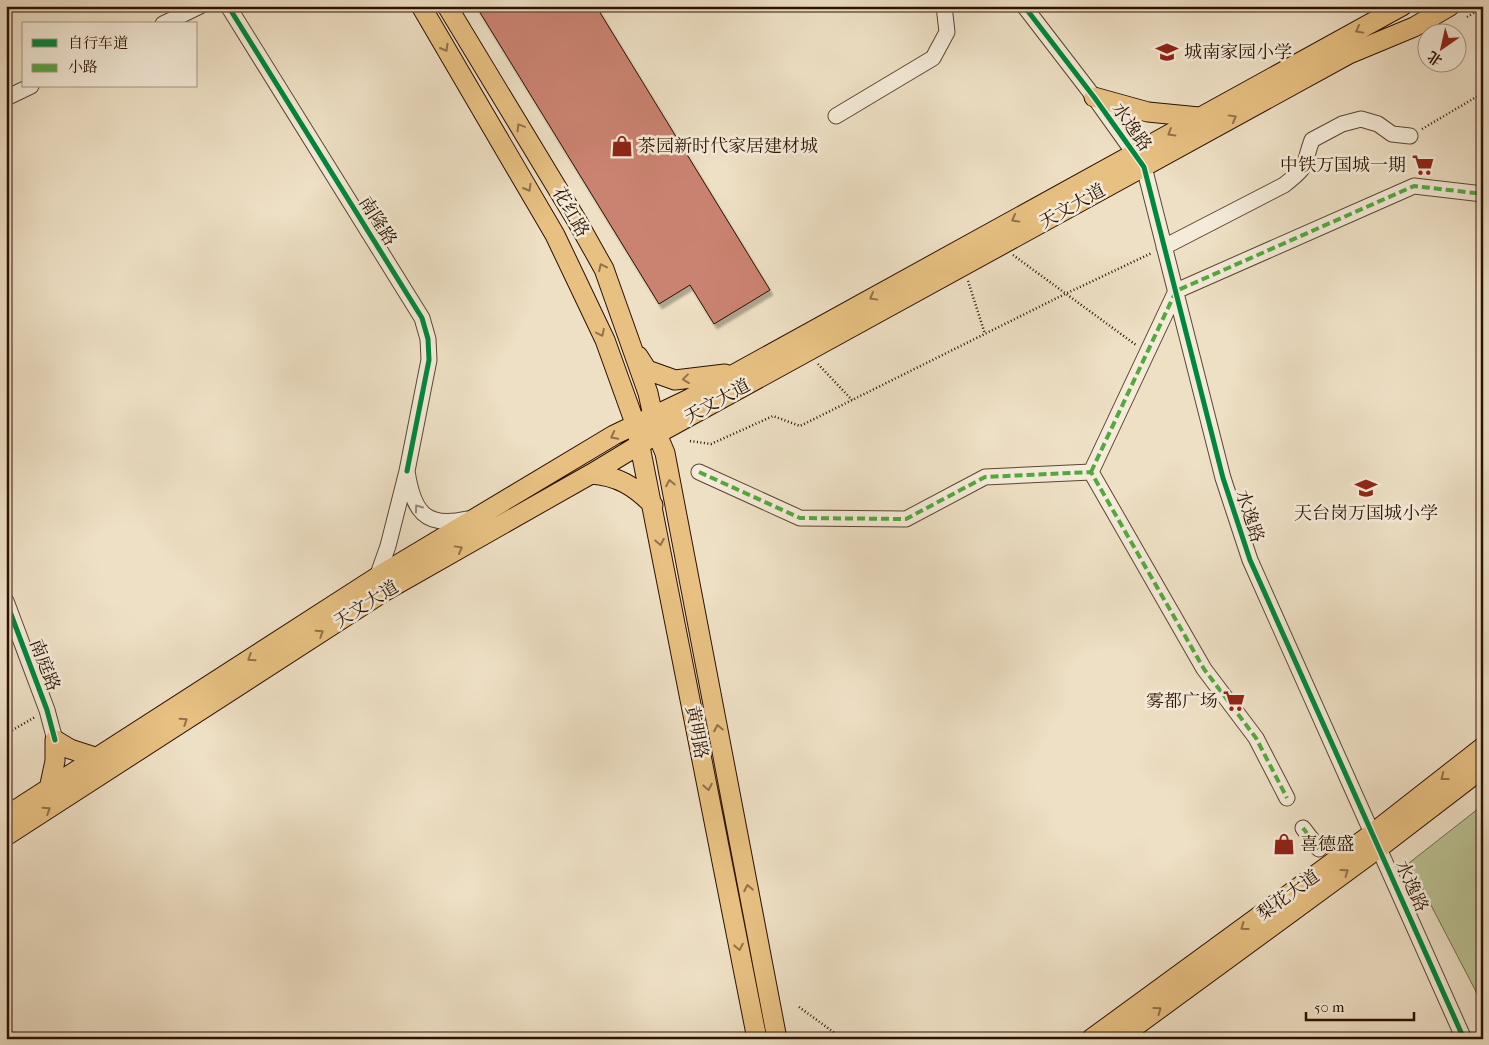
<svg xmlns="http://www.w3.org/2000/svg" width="1489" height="1045" font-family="'IM FELL French Canon','Noto Serif SC',serif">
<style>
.green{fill:#bac294;stroke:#736a4a}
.building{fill:#cb8371;stroke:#2c1100;filter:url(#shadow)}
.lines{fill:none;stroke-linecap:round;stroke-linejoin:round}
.minor-casing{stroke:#5c4531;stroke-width:17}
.major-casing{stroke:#2c1100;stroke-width:21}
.path{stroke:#2c1100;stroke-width:2.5;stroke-dasharray:1 2.5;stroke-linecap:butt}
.minor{stroke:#f4ebd9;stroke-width:15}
.major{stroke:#e7c082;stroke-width:19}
.quiet{stroke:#54a840;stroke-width:4;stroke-dasharray:8 4;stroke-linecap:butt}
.cycleway-casing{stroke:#f4ebd9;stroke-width:8}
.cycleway{stroke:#00873e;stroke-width:5}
.oneway{stroke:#937148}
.oneway2{stroke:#9a8977}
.labels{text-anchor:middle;stroke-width:5;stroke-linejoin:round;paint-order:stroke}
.poi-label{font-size:18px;fill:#2c1100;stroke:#f4ebd9;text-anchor:start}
.street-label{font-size:18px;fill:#2c1100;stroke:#f4ebd9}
</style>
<defs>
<filter id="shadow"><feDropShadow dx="3" dy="5" stdDeviation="1" flood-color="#0004"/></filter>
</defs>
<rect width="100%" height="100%" fill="#eee0c5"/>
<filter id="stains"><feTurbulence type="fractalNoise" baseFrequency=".004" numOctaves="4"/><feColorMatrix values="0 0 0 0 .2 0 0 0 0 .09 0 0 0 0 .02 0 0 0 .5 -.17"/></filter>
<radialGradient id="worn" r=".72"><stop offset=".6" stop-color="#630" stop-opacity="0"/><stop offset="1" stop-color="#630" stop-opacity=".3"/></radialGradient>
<path class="green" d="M1483,805V1005L1409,863Z"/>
<path class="building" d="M476,6H596L770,290L714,324L690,285L659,304Z"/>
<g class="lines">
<g class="minor-casing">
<path id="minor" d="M228,6L422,318L428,339L429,360L407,471
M1024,6L1094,97L1144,167L1223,478L1250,560L1464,1039
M163,24L200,6
M6,98L31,86
M836,116L933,58L947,32L944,6
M1164,247L1284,185C1310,165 1302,167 1312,140L1342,124L1361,119L1378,124L1392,134L1410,136
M699,472L800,518L906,519L985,477L1091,472L1204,669L1256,738L1287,798
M1091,472L1176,291L1414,186L1483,194
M377,577L388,546L407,471C413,510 424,529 467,519
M6,601L47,710L55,740
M1303,828L1319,849"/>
</g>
<g class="major-casing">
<path id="major" d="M421,6L555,235L605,340L636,426L757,1039
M447,6L577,221L604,269L648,393L657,434L665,453L777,1039
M1094,97L1148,112L1199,117
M638,356L647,370L675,380L725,374
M591,474C618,476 634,486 653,505
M55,740L70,749L98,758
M49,789L55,761V740
M6,816L377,577L614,435L689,399L1402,6
M6,836L385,591L591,474L657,434L1349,54L1414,27L1450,6
M1091,1039L1373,833L1483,747
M1118,1039L1380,847L1483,768"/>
</g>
<path class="path" d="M1467,17L1483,7
M1422,129L1483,93
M1013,255L1136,345
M968,281L985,334
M818,364L852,400
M690,441L711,444L773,416L800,426L1065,294L1152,253
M6,734L35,717
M799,1007L843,1039"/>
<use href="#minor" class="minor"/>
<use href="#major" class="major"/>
<path class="quiet" d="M699,472L800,518L906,519L985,477L1091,472L1204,669L1256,738L1287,798
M1091,472L1176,291L1414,186L1483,194
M1303,828L1319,849"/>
<g class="cycleway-casing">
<path id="cycleway" d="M228,6L422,318L428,339L429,360L407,471
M1024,6L1094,97L1144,167L1223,478L1250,560L1464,1039
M6,601L47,710L55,740"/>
</g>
<use href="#cycleway" class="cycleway"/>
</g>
<defs><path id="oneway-chevron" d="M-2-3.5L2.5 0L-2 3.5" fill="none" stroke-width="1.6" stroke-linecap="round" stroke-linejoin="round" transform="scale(1.25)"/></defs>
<g class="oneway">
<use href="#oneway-chevron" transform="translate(1359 30) rotate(151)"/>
<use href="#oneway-chevron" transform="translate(445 48) rotate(60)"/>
<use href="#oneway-chevron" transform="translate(1233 118) rotate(-29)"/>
<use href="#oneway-chevron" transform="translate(520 127) rotate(-121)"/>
<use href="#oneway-chevron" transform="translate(1171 133) rotate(150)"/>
<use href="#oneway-chevron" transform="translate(528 188) rotate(60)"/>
<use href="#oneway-chevron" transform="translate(1015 219) rotate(151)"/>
<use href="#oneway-chevron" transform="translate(602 267) rotate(-116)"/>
<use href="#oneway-chevron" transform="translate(873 297) rotate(151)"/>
<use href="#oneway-chevron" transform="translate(601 333) rotate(65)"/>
<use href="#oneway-chevron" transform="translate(686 379) rotate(173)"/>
<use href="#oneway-chevron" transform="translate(614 436) rotate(153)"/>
<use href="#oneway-chevron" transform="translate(670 483) rotate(-101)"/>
<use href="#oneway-chevron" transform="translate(660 542) rotate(79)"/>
<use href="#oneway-chevron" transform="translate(459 549) rotate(-29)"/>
<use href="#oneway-chevron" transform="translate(320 633) rotate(-33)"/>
<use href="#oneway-chevron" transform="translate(251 658) rotate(147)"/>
<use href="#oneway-chevron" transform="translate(184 721) rotate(-33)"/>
<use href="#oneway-chevron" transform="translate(718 728) rotate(-101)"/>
<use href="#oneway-chevron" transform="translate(1444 777) rotate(142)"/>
<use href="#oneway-chevron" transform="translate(708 787) rotate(79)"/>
<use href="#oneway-chevron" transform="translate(47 810) rotate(-33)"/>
<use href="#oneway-chevron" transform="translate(1345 872) rotate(-36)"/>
<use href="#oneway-chevron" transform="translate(748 888) rotate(-101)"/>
<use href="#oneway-chevron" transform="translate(1244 927) rotate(144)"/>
<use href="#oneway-chevron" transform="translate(739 947) rotate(79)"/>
<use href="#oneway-chevron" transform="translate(1158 1010) rotate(-36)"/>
</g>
<use class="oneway2" href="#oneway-chevron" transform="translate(418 508) rotate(-126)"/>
<defs>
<g id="school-bare" transform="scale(1.725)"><path d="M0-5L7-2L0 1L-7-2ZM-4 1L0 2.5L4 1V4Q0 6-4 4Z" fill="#8f2418" stroke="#f4ebd9" stroke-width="2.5" paint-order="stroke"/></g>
<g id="shop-bare" transform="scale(1.725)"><path d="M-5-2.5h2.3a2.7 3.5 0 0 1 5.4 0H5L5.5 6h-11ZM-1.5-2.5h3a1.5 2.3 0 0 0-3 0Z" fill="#8f2418" stroke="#f4ebd9" stroke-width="2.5" paint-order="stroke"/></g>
<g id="supermarket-bare" transform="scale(1.725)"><path d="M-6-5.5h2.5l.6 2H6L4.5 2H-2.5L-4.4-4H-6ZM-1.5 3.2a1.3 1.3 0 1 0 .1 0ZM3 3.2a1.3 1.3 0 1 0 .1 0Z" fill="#8f2418" stroke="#f4ebd9" stroke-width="2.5" paint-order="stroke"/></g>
</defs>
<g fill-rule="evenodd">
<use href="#school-bare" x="1167" y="52"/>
<use href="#shop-bare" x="622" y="146"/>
<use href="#supermarket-bare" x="1423" y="165"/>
<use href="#school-bare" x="1366" y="488"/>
<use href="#supermarket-bare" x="1234" y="701"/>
<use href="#shop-bare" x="1284" y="844"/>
</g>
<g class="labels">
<g class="poi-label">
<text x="1184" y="58">城南家园小学</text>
<text x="638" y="152">茶园新时代家居建材城</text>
<text x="1406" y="171" text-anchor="end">中铁万国城一期</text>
<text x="1366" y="519" text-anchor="middle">天台岗万国城小学</text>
<text x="1218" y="707" text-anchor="end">雾都广场</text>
<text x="1300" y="850">喜德盛</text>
</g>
<g class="street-label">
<text transform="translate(1132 127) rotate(55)" y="6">水逸路</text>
<text transform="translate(1072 206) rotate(-29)" y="6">天文大道</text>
<text transform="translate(571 212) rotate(60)" y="6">花红路</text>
<text transform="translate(378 221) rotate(58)" y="6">南隆路</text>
<text transform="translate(717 401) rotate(-29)" y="6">天文大道</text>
<text transform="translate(1250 516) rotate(72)" y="6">水逸路</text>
<text transform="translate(366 604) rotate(-32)" y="6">天文大道</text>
<text transform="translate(45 665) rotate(69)" y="6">南庭路</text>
<text transform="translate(697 732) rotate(79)" y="6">黄明路</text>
<text transform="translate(1412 886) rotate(66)" y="6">水逸路</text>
<text transform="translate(1288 895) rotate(-36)" y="6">梨花大道</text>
</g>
</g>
<rect width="1489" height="1045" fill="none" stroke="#eee0c5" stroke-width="25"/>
<rect x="8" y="8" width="1474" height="1030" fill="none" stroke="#2c1100" stroke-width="2.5"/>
<rect x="12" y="12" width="1464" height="1020" fill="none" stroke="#2c1100"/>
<rect x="22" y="22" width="175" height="65" fill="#f4ebd9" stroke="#a49482"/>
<rect x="32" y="39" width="25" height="8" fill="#00873e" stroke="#a49482"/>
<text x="68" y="48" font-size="15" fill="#2c1100">自行车道</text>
<rect x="32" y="64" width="25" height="8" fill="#54a840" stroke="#a49482"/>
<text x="68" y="72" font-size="15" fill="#2c1100">小路</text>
<g transform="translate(1442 48) rotate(214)"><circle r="24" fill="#f4ebd9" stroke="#a49482"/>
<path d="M0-4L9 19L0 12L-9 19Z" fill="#8f2418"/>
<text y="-8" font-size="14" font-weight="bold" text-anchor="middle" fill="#2c1100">北</text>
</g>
<path d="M1306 1012v8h108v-8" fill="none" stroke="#2c1100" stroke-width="2.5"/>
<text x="1314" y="1012" font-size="15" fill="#2c1100" stroke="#f4ebd9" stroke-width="4" paint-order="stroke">50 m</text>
<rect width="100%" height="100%" filter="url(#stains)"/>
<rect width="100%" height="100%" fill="url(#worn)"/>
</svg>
